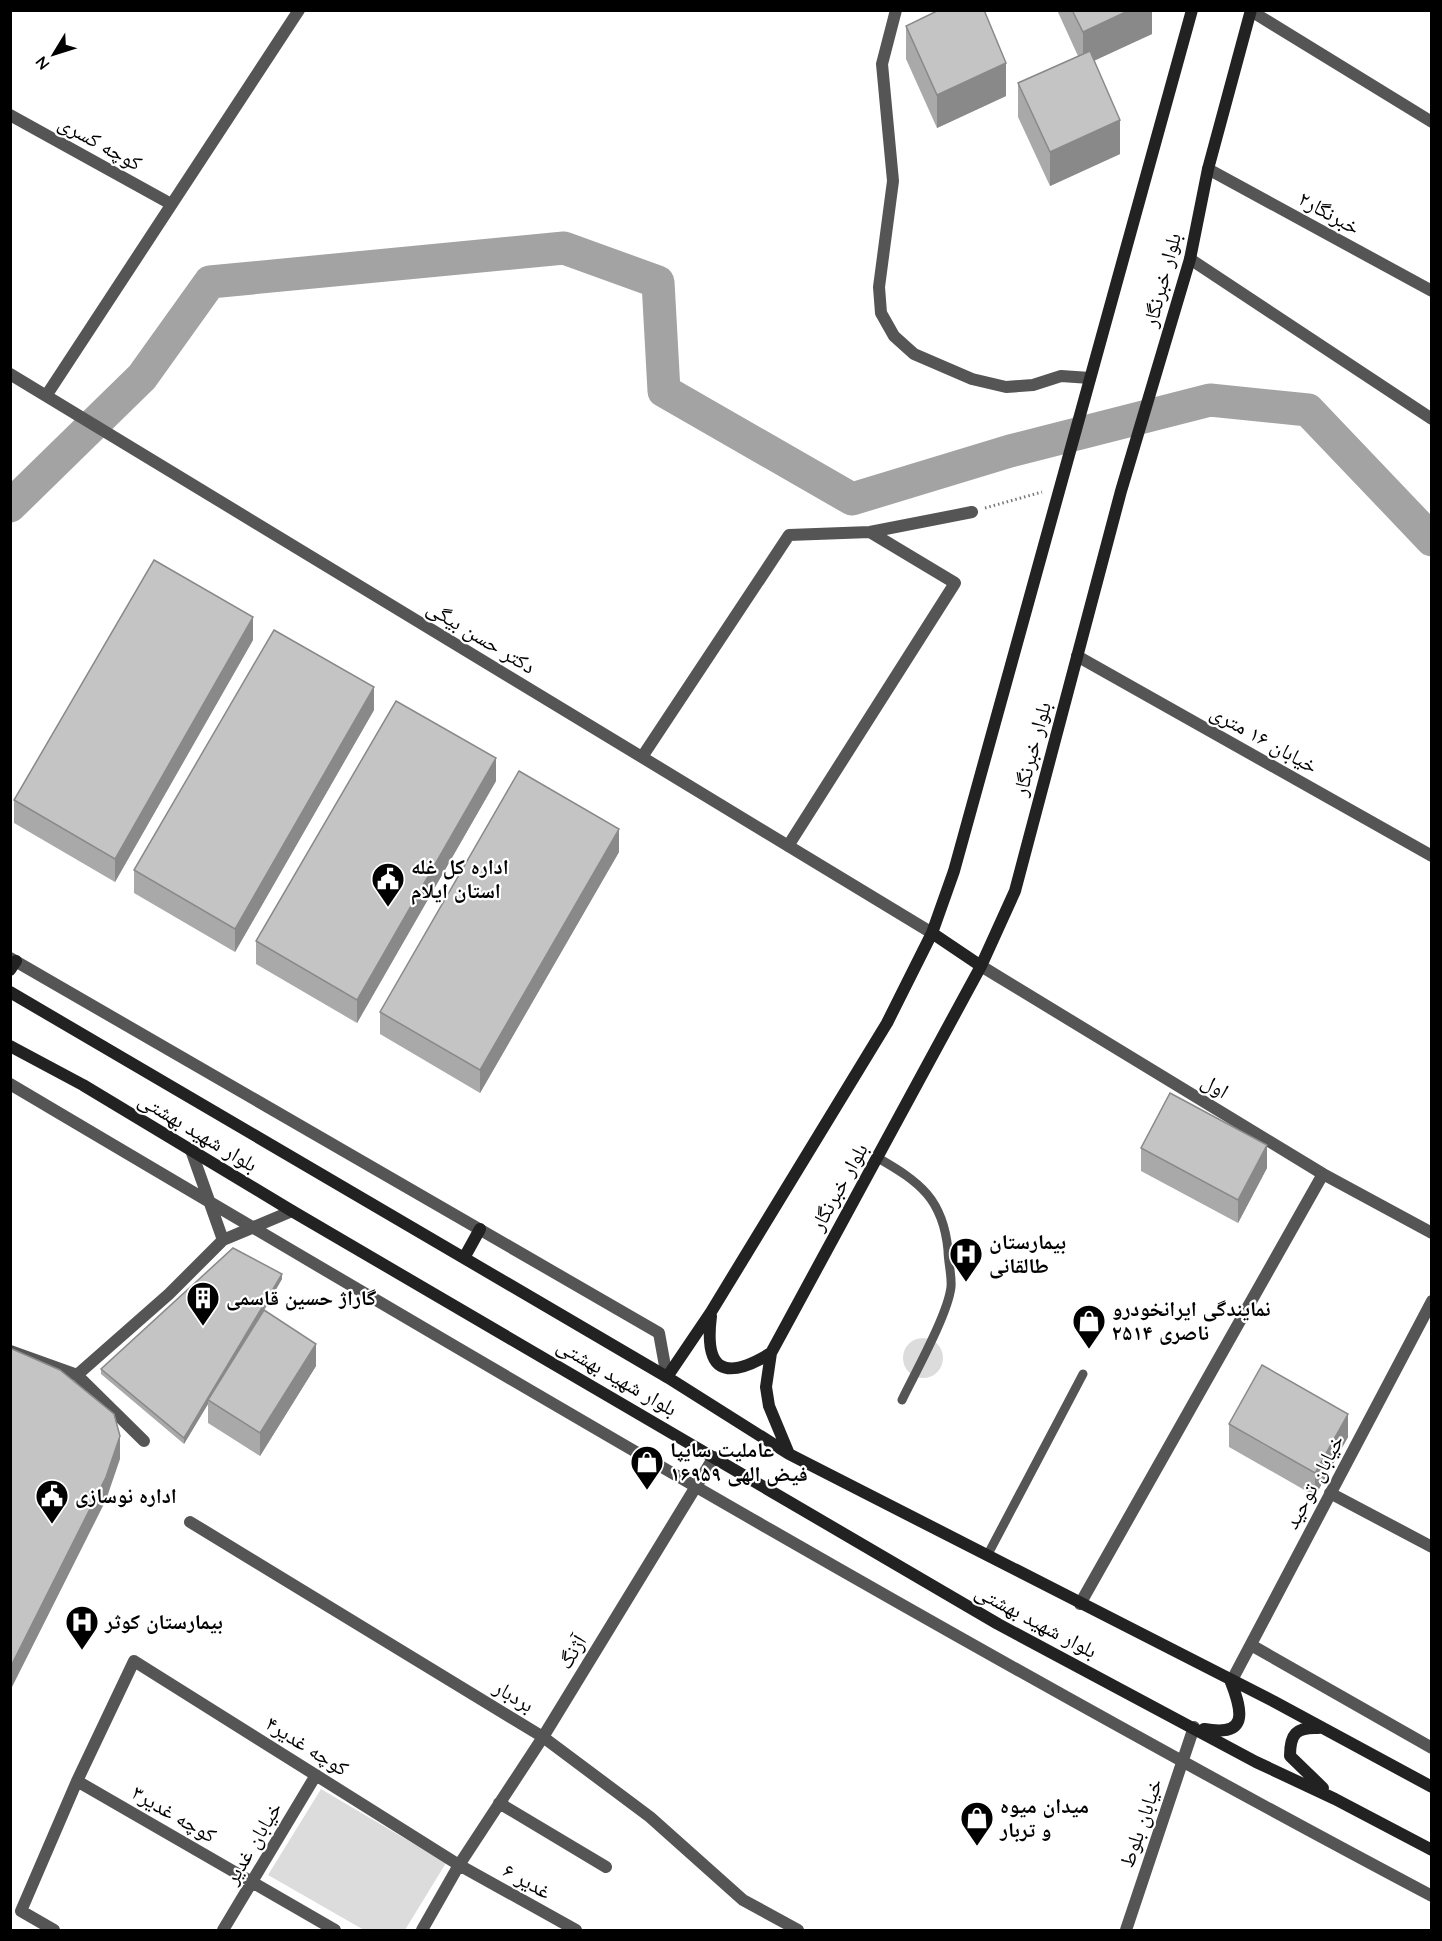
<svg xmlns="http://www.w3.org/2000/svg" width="1442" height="1941" font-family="Quicksand,'Noto Naskh Arabic',sans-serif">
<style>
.green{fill:#dcdcdc}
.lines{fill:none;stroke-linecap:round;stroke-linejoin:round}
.river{stroke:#a3a3a3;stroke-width:33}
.path{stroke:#777;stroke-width:3;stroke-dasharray:1.5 3;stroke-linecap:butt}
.service{stroke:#555;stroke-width:9}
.minor{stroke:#555;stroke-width:12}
.secondary{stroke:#222;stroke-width:12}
.wall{fill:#a9a9a9}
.shaded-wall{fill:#898989}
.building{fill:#c4c4c4;stroke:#898989;stroke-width:1.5}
.labels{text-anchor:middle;stroke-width:4.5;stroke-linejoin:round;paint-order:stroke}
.street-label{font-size:21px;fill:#000;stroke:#fff}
.poi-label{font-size:21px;font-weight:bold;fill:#000;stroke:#fff;text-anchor:start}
</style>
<rect width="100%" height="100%" fill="#fff"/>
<path class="green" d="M903 1358a20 20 0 1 1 40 0a20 20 0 1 1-40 0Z
M321,1789L446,1863L405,1930H364L268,1875Z"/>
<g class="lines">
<path class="river" d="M10,506L142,377L210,282L564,248L658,282L664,391L852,499L1010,451L1210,400L1308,410L1432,540"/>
<path class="path" d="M985,508L1042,492"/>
<path class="service" d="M878,1158C920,1182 943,1199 948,1250C948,1262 952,1275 951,1287C948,1314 915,1373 902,1400
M987,1556L1083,1374"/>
<path class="minor" d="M896,10L882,64L893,181L879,287L881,313L894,336L914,354L972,379L1006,387L1033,385L1061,376L1090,378
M1251,11L1432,122
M10,115L171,204
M1208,169L1432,291
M1190,259L1432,419
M10,374L932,933
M46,396L299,10
M1077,656L1432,856
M642,757L789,535L870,532L972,512
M788,846L955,583L870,532
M10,958L659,1333L667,1377
M981,966L1323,1174L1432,1233
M10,1084C480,1362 950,1641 1432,1896
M191,1150L223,1240
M10,1351L77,1375L144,1441
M77,1375L169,1294L223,1240L292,1211
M1330,1493L1432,1547
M190,1522L543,1737L650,1817L743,1900L798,1930
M1080,1604L1323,1174
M1251,1645L1432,1748
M1231,1682L1432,1301
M77,1781L335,1930
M499,1803L606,1867
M54,1930L21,1911L77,1781L134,1661L459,1865L576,1930
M223,1930L316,1775
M422,1930L459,1865L543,1737L714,1457
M1126,1930L1194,1727"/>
<path class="secondary" d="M932,933L981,966
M10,970L16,961
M10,992L667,1377L789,1454L1273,1701L1432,1787
M10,1046L83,1085L292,1211L998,1624L1256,1762L1335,1799L1432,1850
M464,1258L480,1229
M711,1316C704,1372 725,1381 771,1353
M667,1377L711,1312L887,1023L932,933L954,871L1192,10
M789,1454L769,1406L766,1387L771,1353L981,966L1015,891L1121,491L1190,259L1208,169L1251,10
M1318,1728C1296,1727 1290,1734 1290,1756L1323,1788
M1204,1729C1248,1737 1243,1713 1231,1682"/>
</g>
<path class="wall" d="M1057,10H1152V34L1094,60L1120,154L1050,186L1018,117V83L1078,56Z
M906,26L1006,96L937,128L906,59Z
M253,640L115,882L14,823V800Z
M374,710L235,952L134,893V870Z
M496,781L357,1023L256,964V941Z
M619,852L480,1093L380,1034V1012Z
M1141,1148L1267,1168L1238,1223L1141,1171Z
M282,1279L264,1311L316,1366L260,1456L208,1423V1404L184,1444L101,1374V1369Z
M1229,1424L1348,1437L1315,1496L1229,1447Z"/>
<path class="shaded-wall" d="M1130,10H1152V34L1083,66V32Z
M1006,63V96L937,128V95Z
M1120,120V154L1050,186V152Z
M253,617V640L115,882V859Z
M374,687V710L235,952V929Z
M496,758V781L357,1023V1000Z
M619,829V852L480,1093V1070Z
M1267,1145V1168L1238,1223V1200Z
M282,1274V1279L209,1401L208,1400V1404L184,1444V1438Z
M316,1344V1366L260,1456V1433Z
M1348,1414V1437L1315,1496V1473Z
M120,1436V1459L106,1500L10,1691V1668Z"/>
<path class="building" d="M939,10H984L1006,63L937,95L906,26Z
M1072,10H1130L1083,32Z
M1090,51L1120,120L1050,152L1018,83Z
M154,560L253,617L115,859L14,800Z
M274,630L374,687L235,929L134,870Z
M396,701L496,758L357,1000L256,941Z
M519,771L619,829L480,1070L380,1012Z
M1170,1093L1267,1145L1238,1200L1141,1148Z
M233,1248L282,1274L184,1438L101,1369Z
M264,1310L316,1344L260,1433L208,1400Z
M10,1348L60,1370L114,1414L120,1436L106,1477L10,1668Z
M1262,1365L1348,1414L1315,1473L1229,1424Z"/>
<defs>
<g id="civic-pin" transform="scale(1.725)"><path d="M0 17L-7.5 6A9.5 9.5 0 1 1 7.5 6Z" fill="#000" stroke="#fff"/><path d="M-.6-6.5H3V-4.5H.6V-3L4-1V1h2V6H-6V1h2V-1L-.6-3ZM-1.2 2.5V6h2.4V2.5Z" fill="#fff"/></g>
<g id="hospital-pin" transform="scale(1.725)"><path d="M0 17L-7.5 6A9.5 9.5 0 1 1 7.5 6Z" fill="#000" stroke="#fff"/><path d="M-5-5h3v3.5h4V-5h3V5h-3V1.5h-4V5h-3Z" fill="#fff"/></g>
<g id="building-pin" transform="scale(1.725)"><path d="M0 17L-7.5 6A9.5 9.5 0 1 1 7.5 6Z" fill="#000" stroke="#fff"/><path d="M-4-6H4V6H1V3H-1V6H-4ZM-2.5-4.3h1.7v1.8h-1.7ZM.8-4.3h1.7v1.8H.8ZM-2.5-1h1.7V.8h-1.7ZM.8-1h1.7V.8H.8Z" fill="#fff"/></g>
<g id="shop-pin" transform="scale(1.725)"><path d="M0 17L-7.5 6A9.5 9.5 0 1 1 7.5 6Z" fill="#000" stroke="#fff"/><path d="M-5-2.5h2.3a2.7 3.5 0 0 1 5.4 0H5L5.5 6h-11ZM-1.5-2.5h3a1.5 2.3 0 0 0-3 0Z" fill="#fff"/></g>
</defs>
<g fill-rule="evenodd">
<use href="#civic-pin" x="388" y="879"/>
<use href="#hospital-pin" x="966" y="1254"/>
<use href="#building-pin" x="203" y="1298"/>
<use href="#shop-pin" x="1089" y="1321"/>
<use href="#shop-pin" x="647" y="1462"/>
<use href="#civic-pin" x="52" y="1496"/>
<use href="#hospital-pin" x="82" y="1622"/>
<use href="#shop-pin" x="977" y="1818"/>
</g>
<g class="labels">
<g class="street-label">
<text transform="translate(100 143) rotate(29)" y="7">کوچه کسری</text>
<text transform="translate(1329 213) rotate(29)" y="7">خبرنگار۲</text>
<text transform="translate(1162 280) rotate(-75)" y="7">بلوار خبرنگار</text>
<text transform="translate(481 637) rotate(31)" y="7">دکتر حسن بیگی</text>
<text transform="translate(1264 739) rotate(29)" y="7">خیابان ۱۶ متری</text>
<text transform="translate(1032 749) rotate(-75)" y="7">بلوار خبرنگار</text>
<text transform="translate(1215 1086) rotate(31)" y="7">اول</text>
<text transform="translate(198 1132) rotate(31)" y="7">بلوار شهید بهشتی</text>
<text transform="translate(839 1187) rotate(-61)" y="7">بلوار خبرنگار</text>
<text transform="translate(617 1377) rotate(30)" y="7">بلوار شهید بهشتی</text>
<text transform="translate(1314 1482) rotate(-62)" y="7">خیابان توحید</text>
<text transform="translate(1036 1621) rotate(28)" y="7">بلوار شهید بهشتی</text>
<text transform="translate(572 1652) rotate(-59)" y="7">آژنگ</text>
<text transform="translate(514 1696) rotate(31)" y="7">بردبار</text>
<text transform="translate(307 1746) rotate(32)" y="7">کوچه غدیر۴</text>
<text transform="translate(174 1814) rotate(30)" y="7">کوچه غدیر۳</text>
<text transform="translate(1141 1823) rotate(-71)" y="7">خیابان بلوط</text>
<text transform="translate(253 1843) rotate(-59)" y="7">خیابان غدیر</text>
<text transform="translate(527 1881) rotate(29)" y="7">غدیر ۶</text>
</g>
<g class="poi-label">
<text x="411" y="874">اداره کل غله<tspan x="411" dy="24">استان ایلام</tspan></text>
<text x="989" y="1249">بیمارستان<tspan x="989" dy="24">طالقانی</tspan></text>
<text x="226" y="1305">گاراژ حسین قاسمی</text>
<text x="1112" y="1316">نمایندگی ایرانخودرو<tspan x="1112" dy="24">ناصری ۲۵۱۴</tspan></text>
<text x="670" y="1457">عاملیت سایپا<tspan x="670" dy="24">۱۶۹۵۹ فیض الهی</tspan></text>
<text x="75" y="1503">اداره نوسازی</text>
<text x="105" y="1629">بیمارستان کوثر</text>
<text x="1000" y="1813">میدان میوه<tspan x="1000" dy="24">و تربار</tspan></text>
</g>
</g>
<rect width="1442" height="1941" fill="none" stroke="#000000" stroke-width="24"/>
<g transform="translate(54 54) rotate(232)" stroke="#ffffff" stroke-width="4.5" paint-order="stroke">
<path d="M0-4.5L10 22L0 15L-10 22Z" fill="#000000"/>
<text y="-9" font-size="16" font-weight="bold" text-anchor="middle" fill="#000000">N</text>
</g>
</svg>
